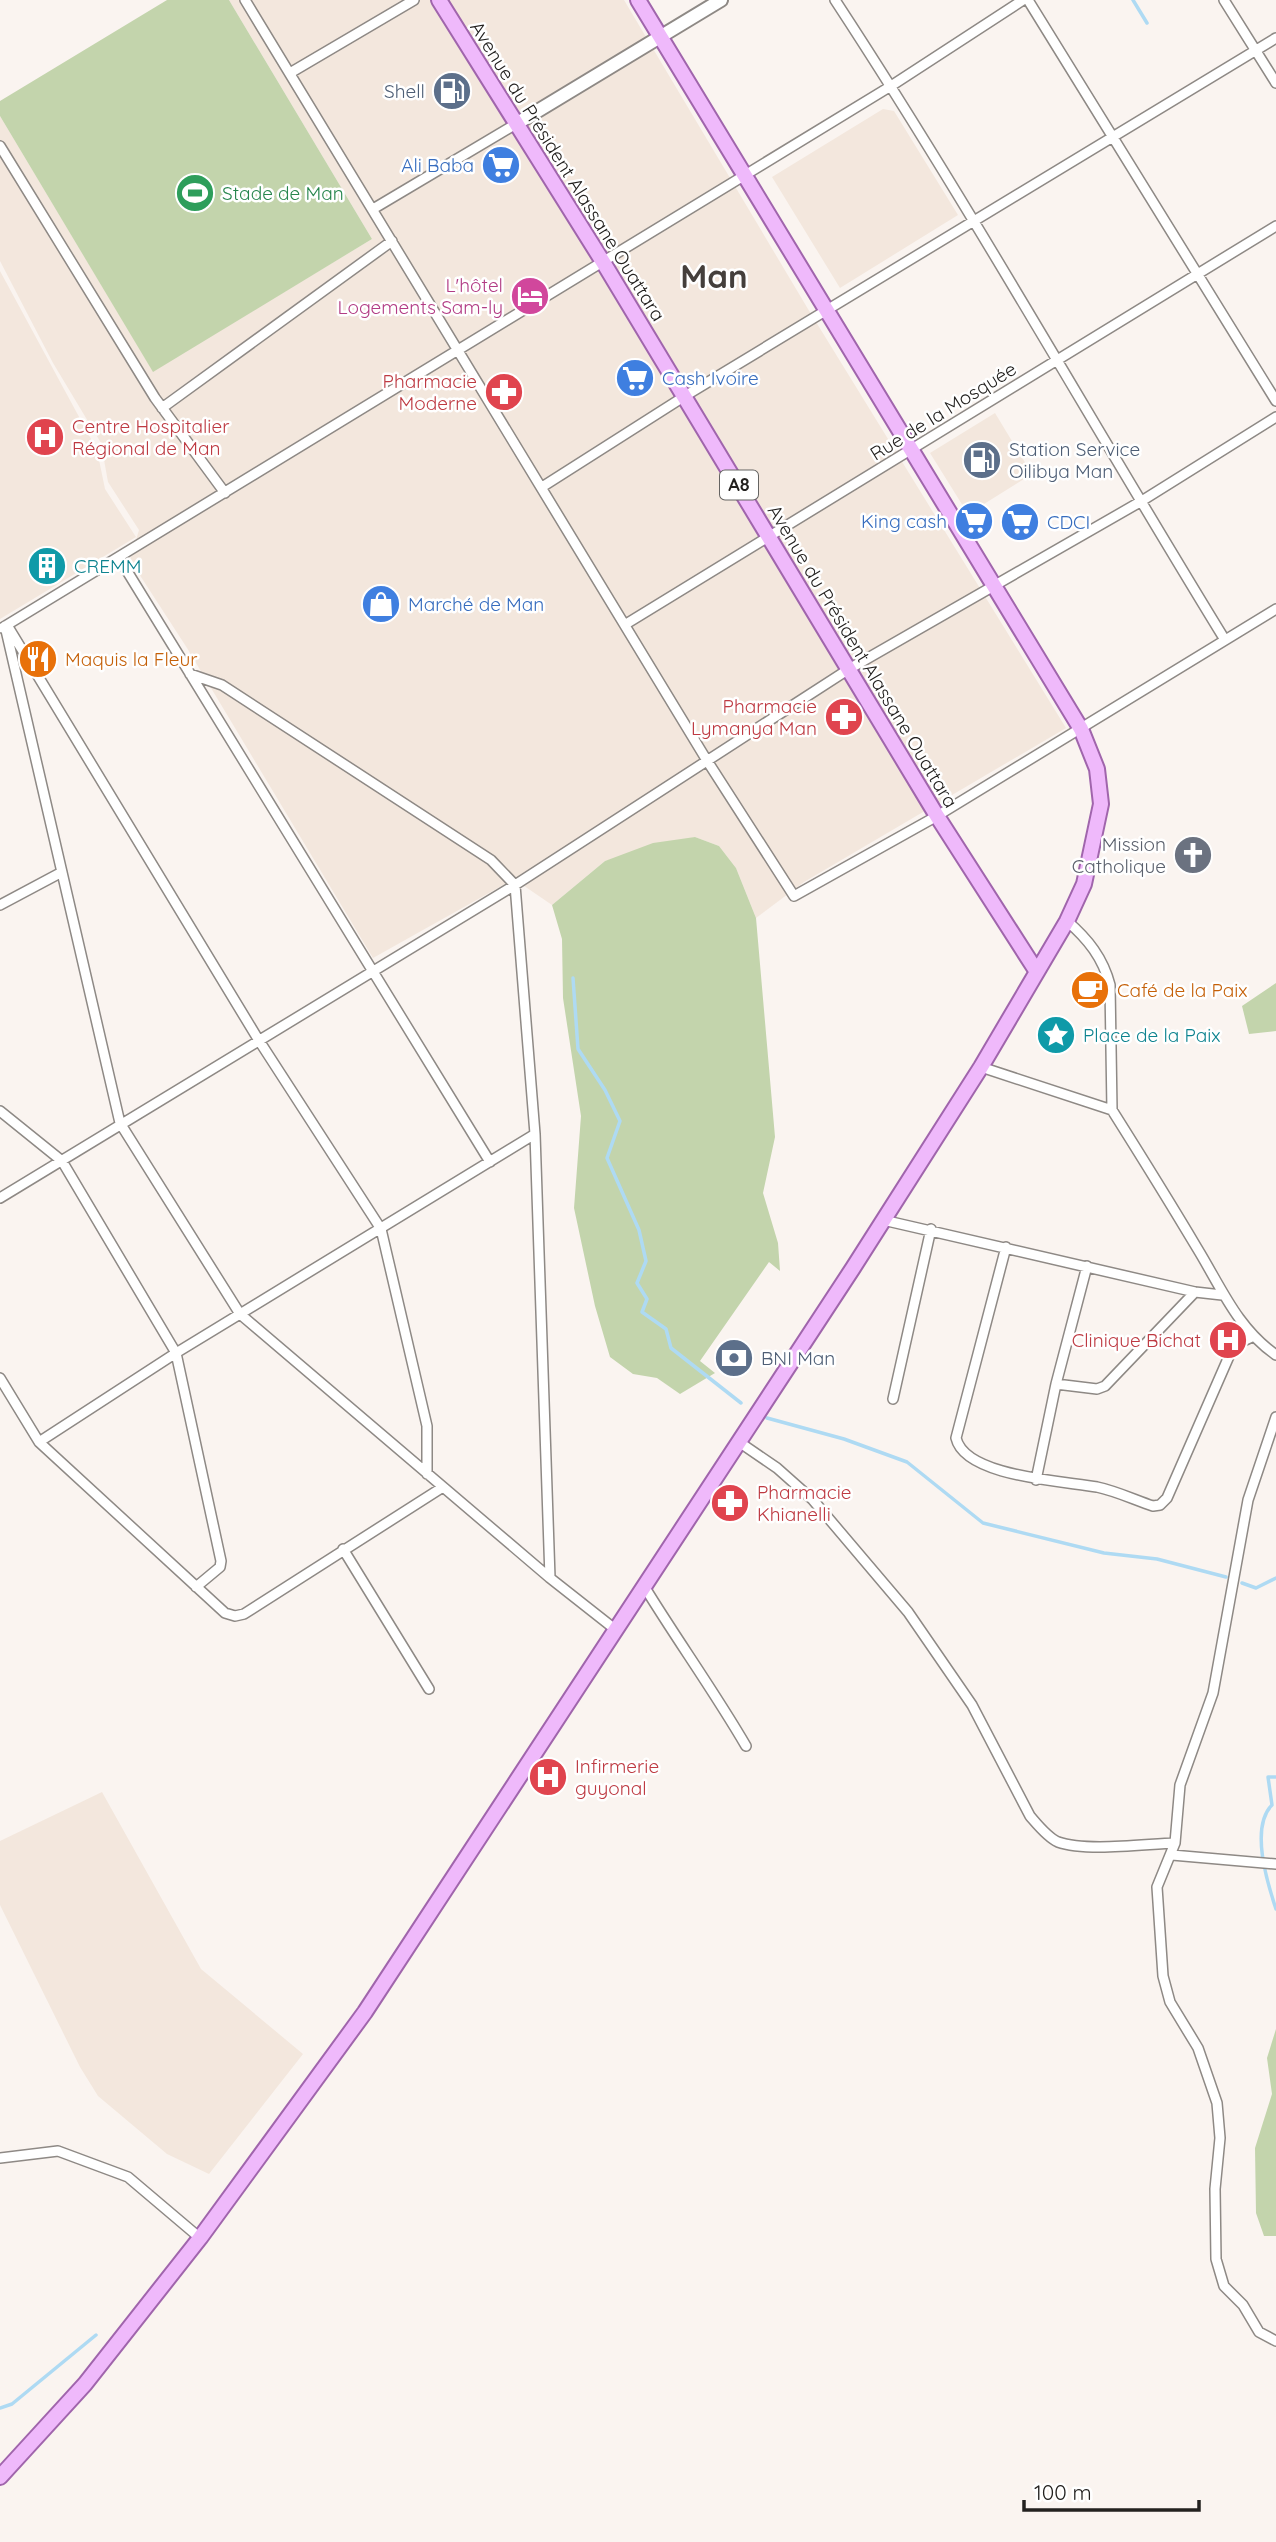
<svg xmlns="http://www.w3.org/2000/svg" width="1276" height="2542" font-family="Quicksand,sans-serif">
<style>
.built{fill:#f3e7dd}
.green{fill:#c3d4ac}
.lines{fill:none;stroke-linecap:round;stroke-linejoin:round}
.stream{stroke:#aedaf3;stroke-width:3.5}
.minor-casing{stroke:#8e8985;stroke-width:12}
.secondary-casing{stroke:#8e8985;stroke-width:16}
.primary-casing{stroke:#a065ac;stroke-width:18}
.minor{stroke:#fff;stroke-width:9}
.secondary{stroke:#fff;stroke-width:12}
.primary{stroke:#efb9fb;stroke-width:14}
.labels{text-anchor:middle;stroke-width:5;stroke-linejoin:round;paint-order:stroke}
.shield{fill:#fff;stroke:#656462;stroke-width:2}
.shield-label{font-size:18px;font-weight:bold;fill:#23211f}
.service-label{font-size:19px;fill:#4e5e75;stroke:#fff;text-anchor:start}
.shop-label{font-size:19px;fill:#366cbe;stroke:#fff;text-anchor:start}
.street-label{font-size:19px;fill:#23211f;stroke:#fff}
.leisure-label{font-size:19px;fill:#27864d;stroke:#fff;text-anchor:start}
.hotel-label{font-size:19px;fill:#b23c85;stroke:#fff;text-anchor:end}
.health-label{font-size:19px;fill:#be3a42;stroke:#fff;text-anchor:end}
.culture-label{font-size:19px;fill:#0d838f;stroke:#fff;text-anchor:start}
.food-label{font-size:19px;fill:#c56008;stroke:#fff;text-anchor:start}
.worship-label{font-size:19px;fill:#5b616d;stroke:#fff;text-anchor:end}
.town-label{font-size:33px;font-weight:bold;fill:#443f3c;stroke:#fff}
</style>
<rect width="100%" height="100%" fill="#faf4f0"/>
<path class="built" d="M229,0H624L808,309L1066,728L804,882L756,918L736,868L719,846L695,837L605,861L552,905L514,879L373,958L187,648L130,560L139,530L108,482L101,443L53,363L0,261V116L153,371L372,239Z
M883,109L894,111L958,215L840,288L772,177Z
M0,271L97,450L105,489L136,537L0,619Z
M995,413L1032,474L968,514L930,453Z
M102,1792L201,1969L303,2054L209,2174L167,2154L98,2096L80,2067L0,1905V1841Z"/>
<path class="green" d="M167,0H229L372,239L153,372L0,116V101Z
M695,837L719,846L736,868L756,918L775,1137L763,1193L778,1243L780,1271L769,1262L700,1361L715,1373L680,1394L657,1378L633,1374L610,1357L595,1306L574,1208L581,1116L563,998L562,939L552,905L605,861L653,843Z
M1276,983V1031L1249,1034L1242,1006Z
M1276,2029V2236H1264L1256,2213L1255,2148L1272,2094L1267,2058Z"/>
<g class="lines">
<path class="stream" d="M1133,0L1147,23
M573,978L578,1049L605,1090L620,1121L607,1158L639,1230L646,1261L637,1283L647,1299L642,1312L666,1329L671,1348L741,1403
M767,1418L844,1439L907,1462L983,1523L1104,1553L1157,1559L1226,1577
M1242,1583L1256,1588L1276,1578
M1276,1777H1268L1272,1805C1250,1827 1267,1882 1276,1909
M0,2408L12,2404L96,2335"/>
<g class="minor-casing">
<path id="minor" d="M245,0L706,759L794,896L937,816L1276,609
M835,0C972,209 1094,427 1225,640
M1028,0L1276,401
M1224,0L1276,83
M290,73L414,0
M0,146L155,398L225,493
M373,209L516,124
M162,408L392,241
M542,487L685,396L1276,38
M119,558L490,1162
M626,624L1276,226
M7,625L258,1039L381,1229L427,1426V1474
M5,626L120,1123L240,1314L550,1578L616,1630
M2,628L891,86L1023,0
M190,674L222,685L491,860L515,885L535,1134L550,1578
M0,905L62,872
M1067,921C1088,939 1103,958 1110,985L1112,1110
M981,1067L1112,1110C1141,1156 1169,1201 1197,1248C1221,1287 1237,1328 1276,1355
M0,1111L62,1161L176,1353L221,1561L220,1567L196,1587
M0,1198L515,885L849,669L1140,502L1276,417
M883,1220L1195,1292L1222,1295
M1006,1247L956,1438C965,1477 1064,1481 1097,1487C1116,1491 1135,1500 1153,1506L1160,1505L1167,1498L1230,1354L1239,1343L1252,1337
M0,1378L39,1442L225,1613L235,1616L244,1614L443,1487
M1056,1384L1097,1389L1105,1386L1195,1292
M893,1399L931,1229
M1276,1417L1248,1500L1213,1693L1180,1785L1175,1843L1157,1887L1163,1976L1170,2002L1198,2048L1217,2103L1220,2138L1215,2189L1216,2259L1224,2286L1243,2305L1259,2332L1276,2341
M39,1442L176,1353L535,1134
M739,1442L777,1468L813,1500L908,1612L972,1705L1030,1816C1037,1824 1047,1837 1058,1842C1086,1852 1145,1844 1175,1843
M1036,1480L1056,1384L1087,1266
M343,1549L429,1689
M644,1586C677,1640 714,1691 746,1746
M1172,1855L1276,1864
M0,2158L58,2151L128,2177L200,2238"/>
</g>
<g class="secondary-casing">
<path id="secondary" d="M516,124L721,0"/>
</g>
<g class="primary-casing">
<path id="primary" d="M439,0L603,262L937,816L1037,972
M0,2477L85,2384L200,2238L365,2012L853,1268L981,1067L1067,921L1084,884L1101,804L1097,769L1081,729L638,0"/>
</g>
<use href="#minor" class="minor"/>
<use href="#secondary" class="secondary"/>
<use href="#primary" class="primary"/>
</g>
<defs>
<g id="fuel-disc" transform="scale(2.0125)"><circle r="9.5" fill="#5c6f8a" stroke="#fff"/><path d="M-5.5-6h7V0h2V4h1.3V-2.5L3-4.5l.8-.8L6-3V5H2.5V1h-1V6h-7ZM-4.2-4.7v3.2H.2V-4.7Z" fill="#fff"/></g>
<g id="supermarket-disc" transform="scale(2.0125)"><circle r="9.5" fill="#3f7fe0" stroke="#fff"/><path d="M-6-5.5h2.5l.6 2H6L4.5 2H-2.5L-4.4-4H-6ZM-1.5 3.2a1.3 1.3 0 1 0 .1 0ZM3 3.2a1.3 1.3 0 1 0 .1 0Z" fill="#fff"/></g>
<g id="stadium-disc" transform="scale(2.0125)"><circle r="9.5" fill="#2e9e5b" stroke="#fff"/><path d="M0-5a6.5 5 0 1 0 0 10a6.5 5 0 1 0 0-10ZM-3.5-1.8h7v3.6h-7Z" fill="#fff"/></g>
<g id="hotel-disc" transform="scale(2.0125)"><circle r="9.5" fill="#d1479c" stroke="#fff"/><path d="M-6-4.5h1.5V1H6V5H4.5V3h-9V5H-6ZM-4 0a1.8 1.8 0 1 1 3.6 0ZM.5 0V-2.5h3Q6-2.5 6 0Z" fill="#fff"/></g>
<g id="pharmacy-disc" transform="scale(2.0125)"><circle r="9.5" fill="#e0444e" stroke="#fff"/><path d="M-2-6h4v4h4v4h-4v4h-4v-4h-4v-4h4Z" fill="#fff"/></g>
<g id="hospital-disc" transform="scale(2.0125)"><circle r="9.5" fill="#e0444e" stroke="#fff"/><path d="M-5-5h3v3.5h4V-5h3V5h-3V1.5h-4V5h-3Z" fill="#fff"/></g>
<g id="building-disc" transform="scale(2.0125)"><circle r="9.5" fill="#0f9aa8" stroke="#fff"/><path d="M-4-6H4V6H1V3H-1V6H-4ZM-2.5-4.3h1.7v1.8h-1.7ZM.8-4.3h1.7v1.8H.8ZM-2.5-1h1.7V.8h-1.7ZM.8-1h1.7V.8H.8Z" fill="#fff"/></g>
<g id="shop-disc" transform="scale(2.0125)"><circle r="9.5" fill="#3f7fe0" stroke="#fff"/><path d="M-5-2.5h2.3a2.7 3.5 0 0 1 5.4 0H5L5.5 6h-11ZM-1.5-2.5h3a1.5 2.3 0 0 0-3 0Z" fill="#fff"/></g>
<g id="restaurant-disc" transform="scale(2.0125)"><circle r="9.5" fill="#e8710a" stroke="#fff"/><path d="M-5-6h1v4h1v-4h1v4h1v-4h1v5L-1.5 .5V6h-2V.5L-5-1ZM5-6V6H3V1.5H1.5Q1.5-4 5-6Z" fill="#fff"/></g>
<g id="church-disc" transform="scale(2.0125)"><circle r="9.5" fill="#6b7280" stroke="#fff"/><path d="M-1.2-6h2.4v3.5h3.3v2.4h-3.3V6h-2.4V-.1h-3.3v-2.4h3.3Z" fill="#fff"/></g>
<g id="cafe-disc" transform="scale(2.0125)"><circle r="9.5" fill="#e8710a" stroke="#fff"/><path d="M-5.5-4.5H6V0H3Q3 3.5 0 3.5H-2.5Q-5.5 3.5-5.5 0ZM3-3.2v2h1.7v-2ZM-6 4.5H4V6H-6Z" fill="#fff"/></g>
<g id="sight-disc" transform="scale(2.0125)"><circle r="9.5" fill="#0f9aa8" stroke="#fff"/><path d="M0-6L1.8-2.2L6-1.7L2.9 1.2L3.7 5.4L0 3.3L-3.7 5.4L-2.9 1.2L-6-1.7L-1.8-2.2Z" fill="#fff"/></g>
<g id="bank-disc" transform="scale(2.0125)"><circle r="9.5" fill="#5c6f8a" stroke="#fff"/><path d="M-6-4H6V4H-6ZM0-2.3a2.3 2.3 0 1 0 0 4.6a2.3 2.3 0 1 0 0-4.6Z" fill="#fff"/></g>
</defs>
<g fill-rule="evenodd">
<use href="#fuel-disc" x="452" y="91"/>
<use href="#supermarket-disc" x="501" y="165"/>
<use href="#stadium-disc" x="195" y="193"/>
<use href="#hotel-disc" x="530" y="296"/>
<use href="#supermarket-disc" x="635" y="378"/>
<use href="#pharmacy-disc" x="504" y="392"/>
<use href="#hospital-disc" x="45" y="437"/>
<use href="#fuel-disc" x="982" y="460"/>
<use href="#supermarket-disc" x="974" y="521"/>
<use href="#supermarket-disc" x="1020" y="522"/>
<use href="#building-disc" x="47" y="566"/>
<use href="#shop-disc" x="381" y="604"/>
<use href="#restaurant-disc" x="38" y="659"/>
<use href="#pharmacy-disc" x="844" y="717"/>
<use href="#church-disc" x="1193" y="855"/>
<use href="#cafe-disc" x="1090" y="990"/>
<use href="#sight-disc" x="1056" y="1035"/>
<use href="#hospital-disc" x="1228" y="1340"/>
<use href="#bank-disc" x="734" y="1358"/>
<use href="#pharmacy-disc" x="730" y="1503"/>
<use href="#hospital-disc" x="548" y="1777"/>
</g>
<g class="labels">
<rect class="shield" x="720" y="470.5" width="38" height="29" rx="5"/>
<g class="shield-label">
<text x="739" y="491">A8</text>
</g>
<g class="service-label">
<text x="425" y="98" text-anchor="end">Shell</text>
<text x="1009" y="456">Station Service<tspan x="1009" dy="22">Oilibya Man</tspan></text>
<text x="761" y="1365">BNI Man</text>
</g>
<g class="shop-label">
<text x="474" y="172" text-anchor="end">Ali Baba</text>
<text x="662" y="385">Cash Ivoire</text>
<text x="947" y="528" text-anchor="end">King cash</text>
<text x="1047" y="529">CDCI</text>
<text x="408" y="611">Marché de Man</text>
</g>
<g class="street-label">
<text transform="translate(568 171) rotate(58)" y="7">Avenue du Président Alassane Ouattara</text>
<text transform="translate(943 411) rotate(-32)" y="7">Rue de la Mosquée</text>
<text transform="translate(863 656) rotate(59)" y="7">Avenue du Président Alassane Ouattara</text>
</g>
<g class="leisure-label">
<text x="222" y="200">Stade de Man</text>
</g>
<g class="hotel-label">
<text x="503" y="292">L'hôtel<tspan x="503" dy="22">Logements Sam-ly</tspan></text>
</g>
<g class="health-label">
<text x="477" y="388">Pharmacie<tspan x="477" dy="22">Moderne</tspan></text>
<text x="72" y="433" text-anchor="start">Centre Hospitalier<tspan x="72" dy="22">Régional de Man</tspan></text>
<text x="817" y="713">Pharmacie<tspan x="817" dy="22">Lymanya Man</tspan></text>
<text x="1201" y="1347">Clinique Bichat</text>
<text x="757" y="1499" text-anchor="start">Pharmacie<tspan x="757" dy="22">Khianelli</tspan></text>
<text x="575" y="1773" text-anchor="start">Infirmerie<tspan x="575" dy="22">guyonal</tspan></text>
</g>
<g class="culture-label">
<text x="74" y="573">CREMM</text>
<text x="1083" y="1042">Place de la Paix</text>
</g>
<g class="food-label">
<text x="65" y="666">Maquis la Fleur</text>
<text x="1117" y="997">Café de la Paix</text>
</g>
<g class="worship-label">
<text x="1166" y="851">Mission<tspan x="1166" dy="22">Catholique</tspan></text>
</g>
<g class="town-label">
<text x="714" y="288">Man</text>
</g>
</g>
<path d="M1024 2500v10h175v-10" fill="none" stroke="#23211f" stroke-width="3.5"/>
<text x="1034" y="2500" font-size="21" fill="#23211f" stroke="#ffffff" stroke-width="5" paint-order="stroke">100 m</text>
</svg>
